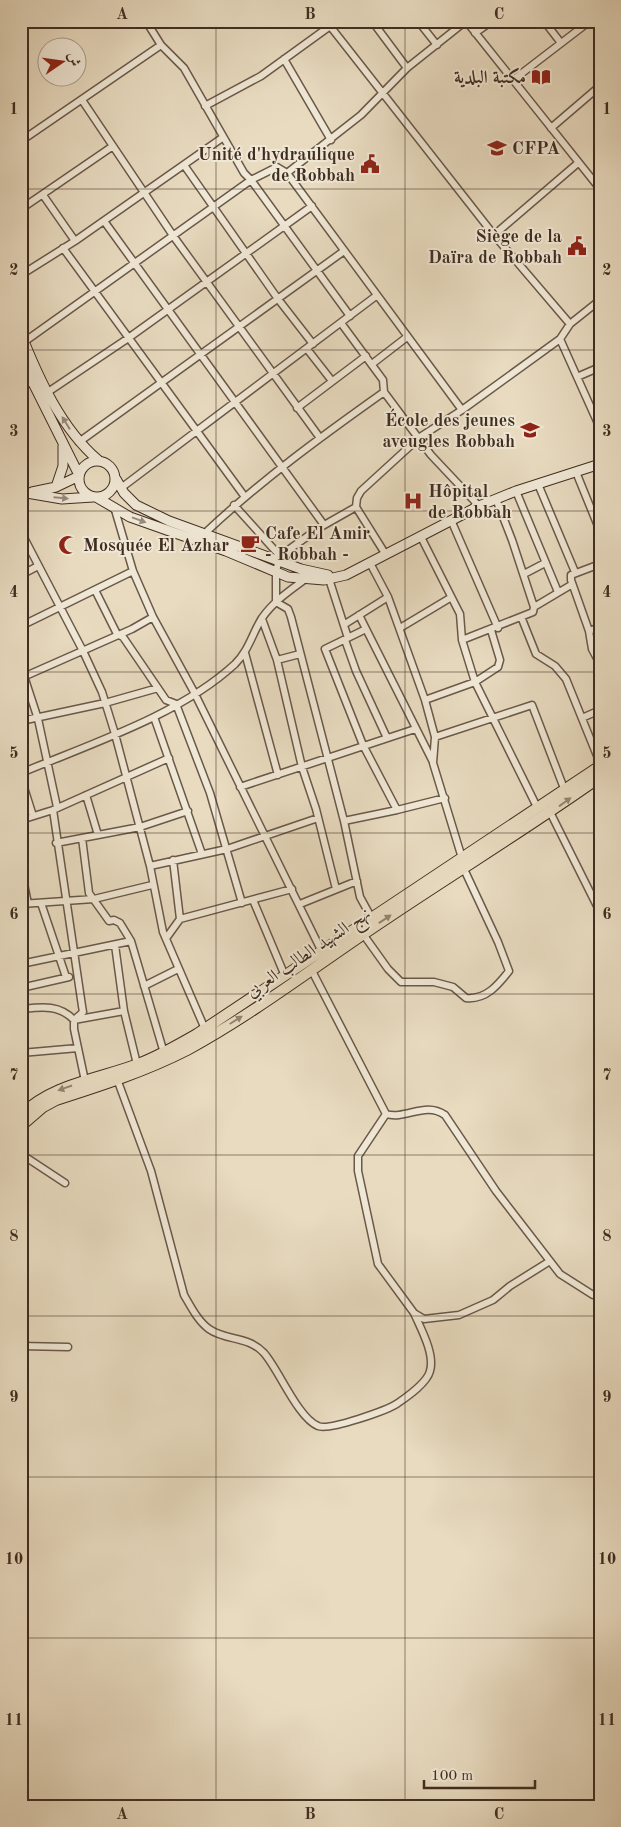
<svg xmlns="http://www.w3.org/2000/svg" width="621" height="1827" font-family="'Old Standard TT',Amiri,serif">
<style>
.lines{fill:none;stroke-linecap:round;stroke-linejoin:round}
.street-casing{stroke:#6a5849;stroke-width:9}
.secondary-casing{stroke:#402d21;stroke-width:11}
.primary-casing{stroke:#402d21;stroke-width:12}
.street{stroke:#f0e8d6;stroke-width:6}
.secondary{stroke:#f0e8d6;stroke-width:9}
.primary{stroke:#e8dbc0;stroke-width:10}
.oneway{fill:#988a7c}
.oneway2{fill:#948470}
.grid{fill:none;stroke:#402d21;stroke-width:1;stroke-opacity:0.55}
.labels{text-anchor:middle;stroke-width:4;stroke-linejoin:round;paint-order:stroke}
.poi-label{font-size:18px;font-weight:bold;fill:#402d21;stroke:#f0e8d6;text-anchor:end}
.street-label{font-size:18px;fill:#402d21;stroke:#f0e8d6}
.neatline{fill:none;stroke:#402d21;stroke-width:2}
.grid-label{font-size:16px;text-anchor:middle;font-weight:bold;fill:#402d21}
</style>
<rect width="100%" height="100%" fill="#e8dbc0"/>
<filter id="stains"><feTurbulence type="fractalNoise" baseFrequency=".004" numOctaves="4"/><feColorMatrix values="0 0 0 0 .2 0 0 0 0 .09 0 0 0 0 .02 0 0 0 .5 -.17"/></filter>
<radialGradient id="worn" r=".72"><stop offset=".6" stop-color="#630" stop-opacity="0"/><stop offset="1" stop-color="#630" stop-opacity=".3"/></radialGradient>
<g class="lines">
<g class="street-casing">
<path id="street" d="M146,21L161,45
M372,21L407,68
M418,21L437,45
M466,21L600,189
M544,21L561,43
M598,21L600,23
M330,26L494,235L570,324
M475,33L492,21
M284,59L331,140
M513,80L590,21
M82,100L174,237L320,438
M205,106L261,76L337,21
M551,128L600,86
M21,141L161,45L184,68L244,173L251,180L277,167L287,173L462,410
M184,165L278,299L313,344
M287,173L361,115L407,68L466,21
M43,195L75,241
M21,209L113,146
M104,221L324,525
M494,235L578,163
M63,248L245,497
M21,275L75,241L222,138
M341,323L383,380L384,392
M560,339L600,428
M24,342L251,180L350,316
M307,349L332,381
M372,364L407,337
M577,377L600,367
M21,387L32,381
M48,392L127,339L312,206
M297,408L366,356
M79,442L344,251
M576,472L600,531
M538,484L575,572
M121,488L376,296
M516,491L558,592
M496,499L512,540L534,607
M234,505L280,556
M115,510L133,571L153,617L194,692L323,954
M451,520L498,628
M21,532L83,651L102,692L115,734L150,866L163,932L205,1029
M204,534C260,481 322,436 384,392L431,455L479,506
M421,537L460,614L462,640L475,682L538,809
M386,555L356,507L357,498L361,491L420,437L462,410L560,339L570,324L600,300
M370,563L388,597L425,700L435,737L433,763L462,858
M600,564L571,575V580L589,631L592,649L600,664
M524,574L545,563
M21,575L38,566
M329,579L348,638
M95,590L117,634L123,637L166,700L176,704L210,793L242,903
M276,602L288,609L291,617L344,821L360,897L371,917
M276,602V571L280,556L319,528L356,507
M359,615L433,762
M262,619L277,660L302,767L316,809L336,889
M522,619L536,654L555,666L566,679L600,763
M345,624L388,597
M21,626L133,571
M400,628L450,598
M366,629L325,649L363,745L397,810L445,798
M589,631L600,627
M345,640L356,671L387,738
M462,640L533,612L534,607L571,585
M245,653L278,775
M277,660L300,654
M21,667L38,719L57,807
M21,678L132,629L153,617
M425,700L475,682L498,667L500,660L491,630
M154,717L202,854
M582,718L600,710
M21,721L105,703L158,688
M435,737L532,705L565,791
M21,773C90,744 180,715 235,664C249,650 252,634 262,618C273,602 289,591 304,580
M21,778L33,816
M240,787L415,729
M86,795L98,835
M53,810L82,1006L83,1012L74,1020V1029L85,1081
M550,812L600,912
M21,820L53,810L169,758
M344,821L397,810
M82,838L89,893L109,921L114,920L120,923L131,941L164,1053
M56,843L140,827L188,811
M173,860L180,919
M150,866L227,849L318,818
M21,869L28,904
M253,900L285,976
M41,903L66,977
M21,904L94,899L152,885
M300,904L357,881
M363,934L388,969L401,982H434L453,987L466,998C486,1000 498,985 509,971L498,942L463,867
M167,937L180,919L292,889
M115,945L124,1011L137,1064
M21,964L131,941
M311,969L386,1114C406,1120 425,1101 445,1115L496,1191L560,1274L593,1295H600
M144,986L178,969
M21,988L69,977
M21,1009C41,1007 59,1004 74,1020L124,1011
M21,1053L78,1048
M117,1079L151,1171L184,1295C191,1307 198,1321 209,1329C226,1341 249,1336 264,1353C279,1370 298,1418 318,1426C329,1431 388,1410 398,1403C408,1396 427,1383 430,1371C435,1354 421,1329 414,1313
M21,1098L26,1114
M386,1114L358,1156V1171L378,1264L414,1313L424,1319L459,1315L493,1300L510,1286L550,1261
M21,1154L65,1183
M21,1346L68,1347"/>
</g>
<g class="secondary-casing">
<path id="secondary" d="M21,334C39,379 61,428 98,460
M21,359L79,475
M79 479a18 18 0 1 1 36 0a18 18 0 1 1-36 0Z
M116,479L124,493L136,505L169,521L301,569L328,575
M56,487L63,466V446
M21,492L62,499L93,497
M32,492L56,487L79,476
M96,497L130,517L226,551L288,577L324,580L346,575L479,506L516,491L600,464"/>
</g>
<g class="primary-casing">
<path id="primary" d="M21,1115C52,1084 99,1079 138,1064C159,1056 178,1045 197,1034L600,766
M21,1126L43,1107L56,1100C100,1086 146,1071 187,1050C257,1012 322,961 389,917C459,870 531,826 600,777"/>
</g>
<use href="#street" class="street"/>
<use href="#secondary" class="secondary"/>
<use href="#primary" class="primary"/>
</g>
<defs><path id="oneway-solid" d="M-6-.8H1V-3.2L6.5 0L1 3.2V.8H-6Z" transform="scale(1.25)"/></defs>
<g class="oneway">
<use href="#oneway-solid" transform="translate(66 423) rotate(-122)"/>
<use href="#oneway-solid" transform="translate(61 498) rotate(5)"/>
<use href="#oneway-solid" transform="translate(139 520) rotate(20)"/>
</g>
<g class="oneway2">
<use href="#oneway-solid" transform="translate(565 802) rotate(-36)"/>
<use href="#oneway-solid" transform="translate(385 919) rotate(-34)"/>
<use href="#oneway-solid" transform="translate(236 1020) rotate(-32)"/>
<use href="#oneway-solid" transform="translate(65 1088) rotate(161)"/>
</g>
<path class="grid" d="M216,21V1806M405,21V1806M21,189H600M21,350H600M21,511H600M21,672H600M21,833H600M21,994H600M21,1155H600M21,1316H600M21,1477H600M21,1638H600"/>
<defs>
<g id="library-bare" transform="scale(1.5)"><path d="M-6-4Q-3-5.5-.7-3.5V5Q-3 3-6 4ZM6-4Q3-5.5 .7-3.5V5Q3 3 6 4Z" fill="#8f2418" stroke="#f0e8d6" stroke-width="2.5" paint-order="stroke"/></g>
<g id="university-bare" transform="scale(1.5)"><path d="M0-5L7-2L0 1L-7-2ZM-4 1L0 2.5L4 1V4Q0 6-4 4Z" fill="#8f2418" stroke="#f0e8d6" stroke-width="2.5" paint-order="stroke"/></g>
<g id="civic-bare" transform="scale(1.5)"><path d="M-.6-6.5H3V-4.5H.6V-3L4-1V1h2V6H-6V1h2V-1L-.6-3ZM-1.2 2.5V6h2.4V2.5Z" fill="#8f2418" stroke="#f0e8d6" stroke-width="2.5" paint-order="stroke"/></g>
<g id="school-bare" transform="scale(1.5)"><path d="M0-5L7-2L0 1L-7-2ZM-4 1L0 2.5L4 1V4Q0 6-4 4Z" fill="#8f2418" stroke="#f0e8d6" stroke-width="2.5" paint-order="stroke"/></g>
<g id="hospital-bare" transform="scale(1.5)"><path d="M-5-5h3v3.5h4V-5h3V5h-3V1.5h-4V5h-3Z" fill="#8f2418" stroke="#f0e8d6" stroke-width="2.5" paint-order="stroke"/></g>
<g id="cafe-bare" transform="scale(1.5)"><path d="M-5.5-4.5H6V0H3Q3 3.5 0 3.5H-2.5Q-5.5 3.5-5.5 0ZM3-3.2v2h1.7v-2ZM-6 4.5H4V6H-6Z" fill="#8f2418" stroke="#f0e8d6" stroke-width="2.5" paint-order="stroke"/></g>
<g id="mosque-bare" transform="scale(1.5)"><path d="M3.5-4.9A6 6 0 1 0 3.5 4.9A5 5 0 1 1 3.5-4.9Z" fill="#8f2418" stroke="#f0e8d6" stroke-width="2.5" paint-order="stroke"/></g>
</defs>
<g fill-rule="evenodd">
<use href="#library-bare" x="541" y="77"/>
<use href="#university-bare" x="497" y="148"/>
<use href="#civic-bare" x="370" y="164"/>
<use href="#civic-bare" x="577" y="246"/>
<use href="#school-bare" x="530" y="430"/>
<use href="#hospital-bare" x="413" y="501"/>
<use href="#cafe-bare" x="250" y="543"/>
<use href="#mosque-bare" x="68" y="545"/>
</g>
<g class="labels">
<g class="poi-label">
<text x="526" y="83">مكتبة البلدية</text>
<text x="512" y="154" text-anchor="start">CFPA</text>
<text x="355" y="160">Unité d'hydraulique<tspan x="355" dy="21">de Robbah</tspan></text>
<text x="562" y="242">Siège de la<tspan x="562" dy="21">Daïra de Robbah</tspan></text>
<text x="515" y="426">École des jeunes<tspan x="515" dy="21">aveugles Robbah</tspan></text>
<text x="428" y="497" text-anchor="start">Hôpital<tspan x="428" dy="21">de Robbah</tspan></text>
<text x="265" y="539" text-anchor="start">Cafe El Amir<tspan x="265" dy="21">- Robbah -</tspan></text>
<text x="83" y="551" text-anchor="start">Mosquée El Azhar</text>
</g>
<g class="street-label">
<text transform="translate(308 952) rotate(-34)" y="6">نهج الشهيد الطالب العربي</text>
</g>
</g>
<rect width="621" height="1827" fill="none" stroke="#e8dbc0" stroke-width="55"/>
<g transform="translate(62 62) rotate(77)"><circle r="24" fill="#f0e8d6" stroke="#aa9d8e"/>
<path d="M0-4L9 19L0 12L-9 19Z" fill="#8f2418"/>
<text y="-8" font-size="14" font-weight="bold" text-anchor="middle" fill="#402d21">ش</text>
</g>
<path d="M424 1780v8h111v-8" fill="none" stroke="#402d21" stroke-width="2.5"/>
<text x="431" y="1780" font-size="15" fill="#402d21" stroke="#f0e8d6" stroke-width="4" paint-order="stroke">100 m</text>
<rect x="28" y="28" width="566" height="1772" class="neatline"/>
<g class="grid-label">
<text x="122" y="19">A</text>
<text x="310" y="19">B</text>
<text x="499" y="19">C</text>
<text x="14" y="114">1</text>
<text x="607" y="114">1</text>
<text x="14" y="275">2</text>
<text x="607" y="275">2</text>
<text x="14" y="436">3</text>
<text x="607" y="436">3</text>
<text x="14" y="597">4</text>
<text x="607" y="597">4</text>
<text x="14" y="758">5</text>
<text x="607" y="758">5</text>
<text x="14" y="919">6</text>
<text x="607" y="919">6</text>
<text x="14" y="1080">7</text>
<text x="607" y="1080">7</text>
<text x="14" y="1241">8</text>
<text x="607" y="1241">8</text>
<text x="14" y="1402">9</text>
<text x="607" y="1402">9</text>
<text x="14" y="1564">10</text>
<text x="607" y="1564">10</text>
<text x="14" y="1725">11</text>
<text x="607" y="1725">11</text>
<text x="122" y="1819">A</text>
<text x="310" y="1819">B</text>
<text x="499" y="1819">C</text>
</g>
<rect width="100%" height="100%" filter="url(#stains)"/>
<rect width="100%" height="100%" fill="url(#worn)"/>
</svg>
